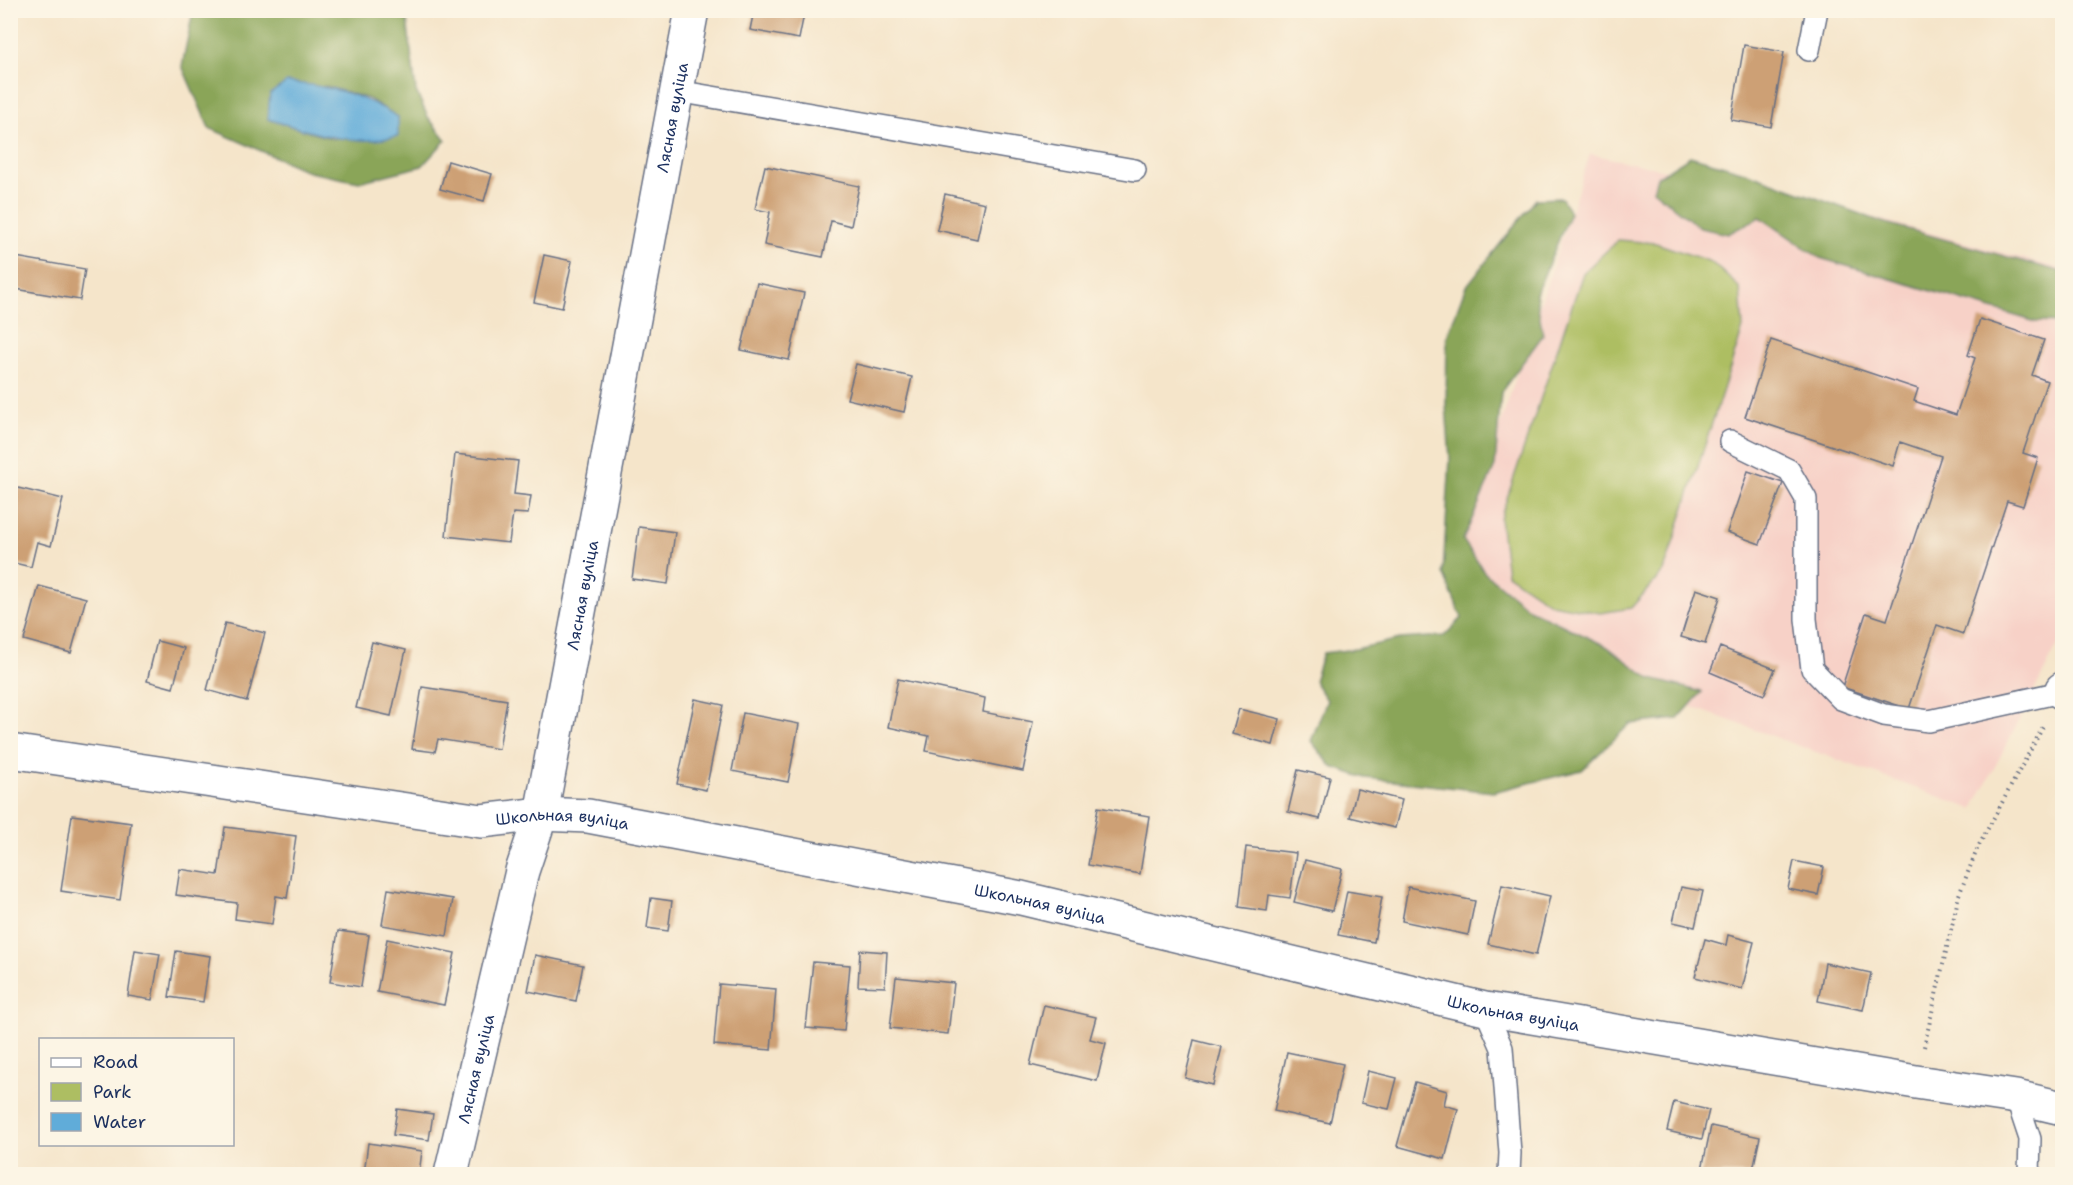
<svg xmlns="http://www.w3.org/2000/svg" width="2073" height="1185" font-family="'Shantell Sans',sans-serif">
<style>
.built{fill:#f7d1c7}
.green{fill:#adbe62;stroke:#647660;stroke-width:1.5}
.forest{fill:#8aa558;stroke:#526a5b;stroke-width:1.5;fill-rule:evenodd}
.water{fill:#60acd9;stroke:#3e6e9c;stroke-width:1.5}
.building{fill:#cda075}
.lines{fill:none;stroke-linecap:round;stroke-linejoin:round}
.lane-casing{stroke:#676f84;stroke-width:24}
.street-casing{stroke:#676f84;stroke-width:36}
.path{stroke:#676f84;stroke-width:4;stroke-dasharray:1.5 4.5;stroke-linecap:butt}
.lane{stroke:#fff;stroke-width:21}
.street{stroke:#fff;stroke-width:33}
.labels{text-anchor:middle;stroke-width:4.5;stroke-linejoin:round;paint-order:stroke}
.street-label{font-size:16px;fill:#1b2f5e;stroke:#fcf5e5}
</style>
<rect width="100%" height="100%" fill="#fcf5e5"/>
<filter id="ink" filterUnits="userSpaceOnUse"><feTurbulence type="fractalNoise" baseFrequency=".0167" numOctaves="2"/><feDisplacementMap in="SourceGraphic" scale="12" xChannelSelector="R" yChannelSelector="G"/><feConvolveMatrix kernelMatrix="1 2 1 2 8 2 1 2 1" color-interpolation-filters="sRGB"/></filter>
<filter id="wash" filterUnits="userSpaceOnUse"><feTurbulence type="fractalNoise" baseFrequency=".008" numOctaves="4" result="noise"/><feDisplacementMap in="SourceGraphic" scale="24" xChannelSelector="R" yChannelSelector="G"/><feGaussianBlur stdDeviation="1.35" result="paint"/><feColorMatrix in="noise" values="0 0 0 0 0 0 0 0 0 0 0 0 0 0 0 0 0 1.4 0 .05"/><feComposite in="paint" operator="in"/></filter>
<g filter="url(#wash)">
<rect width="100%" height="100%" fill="#f5e5ca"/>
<path class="built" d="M1590,154L1828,205L2062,269V637L1973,809L1604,675L1452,570Z"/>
<path class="green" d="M1618,240L1656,243L1711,262L1740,288L1743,328L1664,571L1631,608L1600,613L1551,604L1507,574L1500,519L1583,273Z"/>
<path class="forest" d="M193,11H406L416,91L428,117L446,140L422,166L359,182L309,172L209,128L182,66ZM325,86L369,99L398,117L333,139L268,119Z
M1690,156L1745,172L1882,222L2062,272V323L2036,322L1820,258L1760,217L1728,234L1700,228L1653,190L1657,177Z
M1562,198L1570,213L1536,294L1543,335L1501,392L1495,466L1463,540L1485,573L1529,609L1606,646L1651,679L1702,692L1678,719L1630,724L1582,770L1493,792L1365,778L1332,767L1311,741L1327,700L1314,681L1323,653L1356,649L1400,639L1444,636L1462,618L1443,573L1450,459L1446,405L1447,337L1465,288L1536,199Z"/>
<path class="water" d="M287,82C332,87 359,93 398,117V136C353,148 311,132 268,119L270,94Z"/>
<g id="blocks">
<path class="building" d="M754,10L804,14L799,39L750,30Z
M1468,10H1493L1491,17Z
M1744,45L1784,52L1771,127L1731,120Z
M448,161L492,174L484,201L440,189Z
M765,166L859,186L851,226L831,221L823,257L764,245L770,212L755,209Z
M945,194L985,203L977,239L937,230Z
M544,255L572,261L562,308L534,302Z
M10,256L85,269L80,300L10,288Z
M757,283L804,293L789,360L741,350Z
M1980,319L2044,340L2032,375L2047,381L2023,453L2038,458L2023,506L2007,501L1963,634L1937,625L1909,709L1842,687L1866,613L1887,620L1941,456L1900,442L1893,466L1745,417L1771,340L1918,389L1914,401L1956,415L1975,358L1968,355Z
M856,364L912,377L904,412L847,399Z
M455,454L518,461L514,494L531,496L528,514L513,513L509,543L446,536Z
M1748,471L1783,483L1760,544L1727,532Z
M10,486L63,499L51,546L37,542L31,567L10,562Z
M639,527L675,532L668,584L632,579Z
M39,586L86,598L71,653L24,640Z
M1696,589L1720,597L1705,644L1681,637Z
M225,623L265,633L247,701L207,690Z
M157,641L184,648L173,688L147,681Z
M372,642L406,650L391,716L356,708Z
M1720,647L1775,669L1764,695L1710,672Z
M898,679L985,698L983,712L1033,722L1023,771L926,751L929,736L888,727Z
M422,687L507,700L499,749L438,739L435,752L412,749Z
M695,699L723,705L706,790L677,784Z
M1239,709L1280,719L1273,745L1232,734Z
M743,713L799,724L788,782L732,771Z
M1298,770L1330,777L1320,819L1288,812Z
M1357,789L1402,800L1395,828L1350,817Z
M1098,807L1149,816L1140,874L1088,865Z
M72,815L131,823L120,900L61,891Z
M225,827L296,836L287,898L276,896L272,924L235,919L237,903L176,895L180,869L218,875Z
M1246,847L1296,853L1290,898L1269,895L1267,911L1239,907Z
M1305,860L1342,869L1332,911L1294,902Z
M1794,861L1824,867L1818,895L1788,889Z
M1502,885L1550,896L1536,955L1488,944Z
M1408,887L1475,901L1468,935L1402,921Z
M1681,887L1703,891L1695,927L1673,922Z
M388,889L453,899L447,936L382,925Z
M1347,891L1382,897L1374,942L1338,935Z
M651,898L672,901L668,931L647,928Z
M338,931L369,935L361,987L330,982Z
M1728,935L1754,942L1742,989L1695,977L1705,939L1726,945Z
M387,939L455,953L444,1005L377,992Z
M135,950L160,954L152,1000L128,996Z
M860,950L887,952L885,987L858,986Z
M176,951L210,956L203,1002L169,997Z
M535,955L583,965L576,1001L528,991Z
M813,962L850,965L844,1031L806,1028Z
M1825,963L1871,973L1863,1010L1818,1001Z
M896,977L954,983L948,1034L890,1028Z
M719,984L776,989L771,1050L714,1045Z
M1044,1005L1096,1017L1090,1039L1106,1043L1097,1081L1030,1065Z
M1194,1040L1222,1047L1213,1085L1185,1078Z
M1287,1052L1343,1064L1330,1123L1274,1111Z
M1368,1071L1397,1078L1389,1109L1361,1103Z
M1415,1082L1447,1091L1444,1105L1458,1109L1445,1159L1397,1146Z
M1674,1102L1709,1110L1702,1139L1667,1131Z
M397,1109L433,1114L429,1140L393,1135Z
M1711,1126L1760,1137L1752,1174H1701Z
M368,1143L422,1151L419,1174H364Z"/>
</g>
</g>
<g filter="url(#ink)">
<use href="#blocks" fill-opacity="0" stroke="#676f84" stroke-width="1.5"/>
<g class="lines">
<g class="lane-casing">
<path id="lane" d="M1809,50L1817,10
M677,91L1135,170
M1730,441L1789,470L1806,499V619L1812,669L1841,699L1884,715L1929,721L2061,692
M1485,1009L1502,1048L1510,1153L1509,1174
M2016,1097L2030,1139L2029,1174"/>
</g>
<g class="street-casing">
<g id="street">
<path d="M2061,692L2062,689"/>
<path id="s1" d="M10,751L481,821L541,814L588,816L1021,898L1485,1009L1916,1082L2016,1097L2062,1108"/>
<path id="s2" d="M451,1174L522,871L541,814L692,10"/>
</g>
</g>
<path class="path" d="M1924,1047L1959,895L1978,847L2043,727"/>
<use href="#lane" class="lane"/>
<use href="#street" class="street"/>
</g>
</g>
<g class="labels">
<g class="street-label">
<text dy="6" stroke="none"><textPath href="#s2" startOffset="1080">Лясная вуліца</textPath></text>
<text dy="6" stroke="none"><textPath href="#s2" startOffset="594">Лясная вуліца</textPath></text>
<text dy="6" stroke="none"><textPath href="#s1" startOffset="558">Школьная вуліца</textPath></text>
<text dy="6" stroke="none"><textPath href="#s1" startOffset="1044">Школьная вуліца</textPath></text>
<text dy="6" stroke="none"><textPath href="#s1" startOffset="1530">Школьная вуліца</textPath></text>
<text dy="6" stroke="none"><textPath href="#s2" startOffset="108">Лясная вуліца</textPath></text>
</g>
</g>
<rect width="2073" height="1185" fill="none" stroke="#fcf5e5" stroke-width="36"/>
<rect x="39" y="1038" width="195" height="108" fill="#fcf5e5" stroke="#a2a6af" stroke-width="1.5"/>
<rect x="51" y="1058" width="30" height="9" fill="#ffffff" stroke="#a2a6af" stroke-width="1.5"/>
<text x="93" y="1068" font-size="18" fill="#1b2f5e">Road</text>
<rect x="51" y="1083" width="30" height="18" fill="#adbe62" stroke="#a2a6af" stroke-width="1.5"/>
<text x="93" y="1098" font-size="18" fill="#1b2f5e">Park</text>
<rect x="51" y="1113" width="30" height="18" fill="#60acd9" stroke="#a2a6af" stroke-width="1.5"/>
<text x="93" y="1128" font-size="18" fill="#1b2f5e">Water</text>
</svg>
